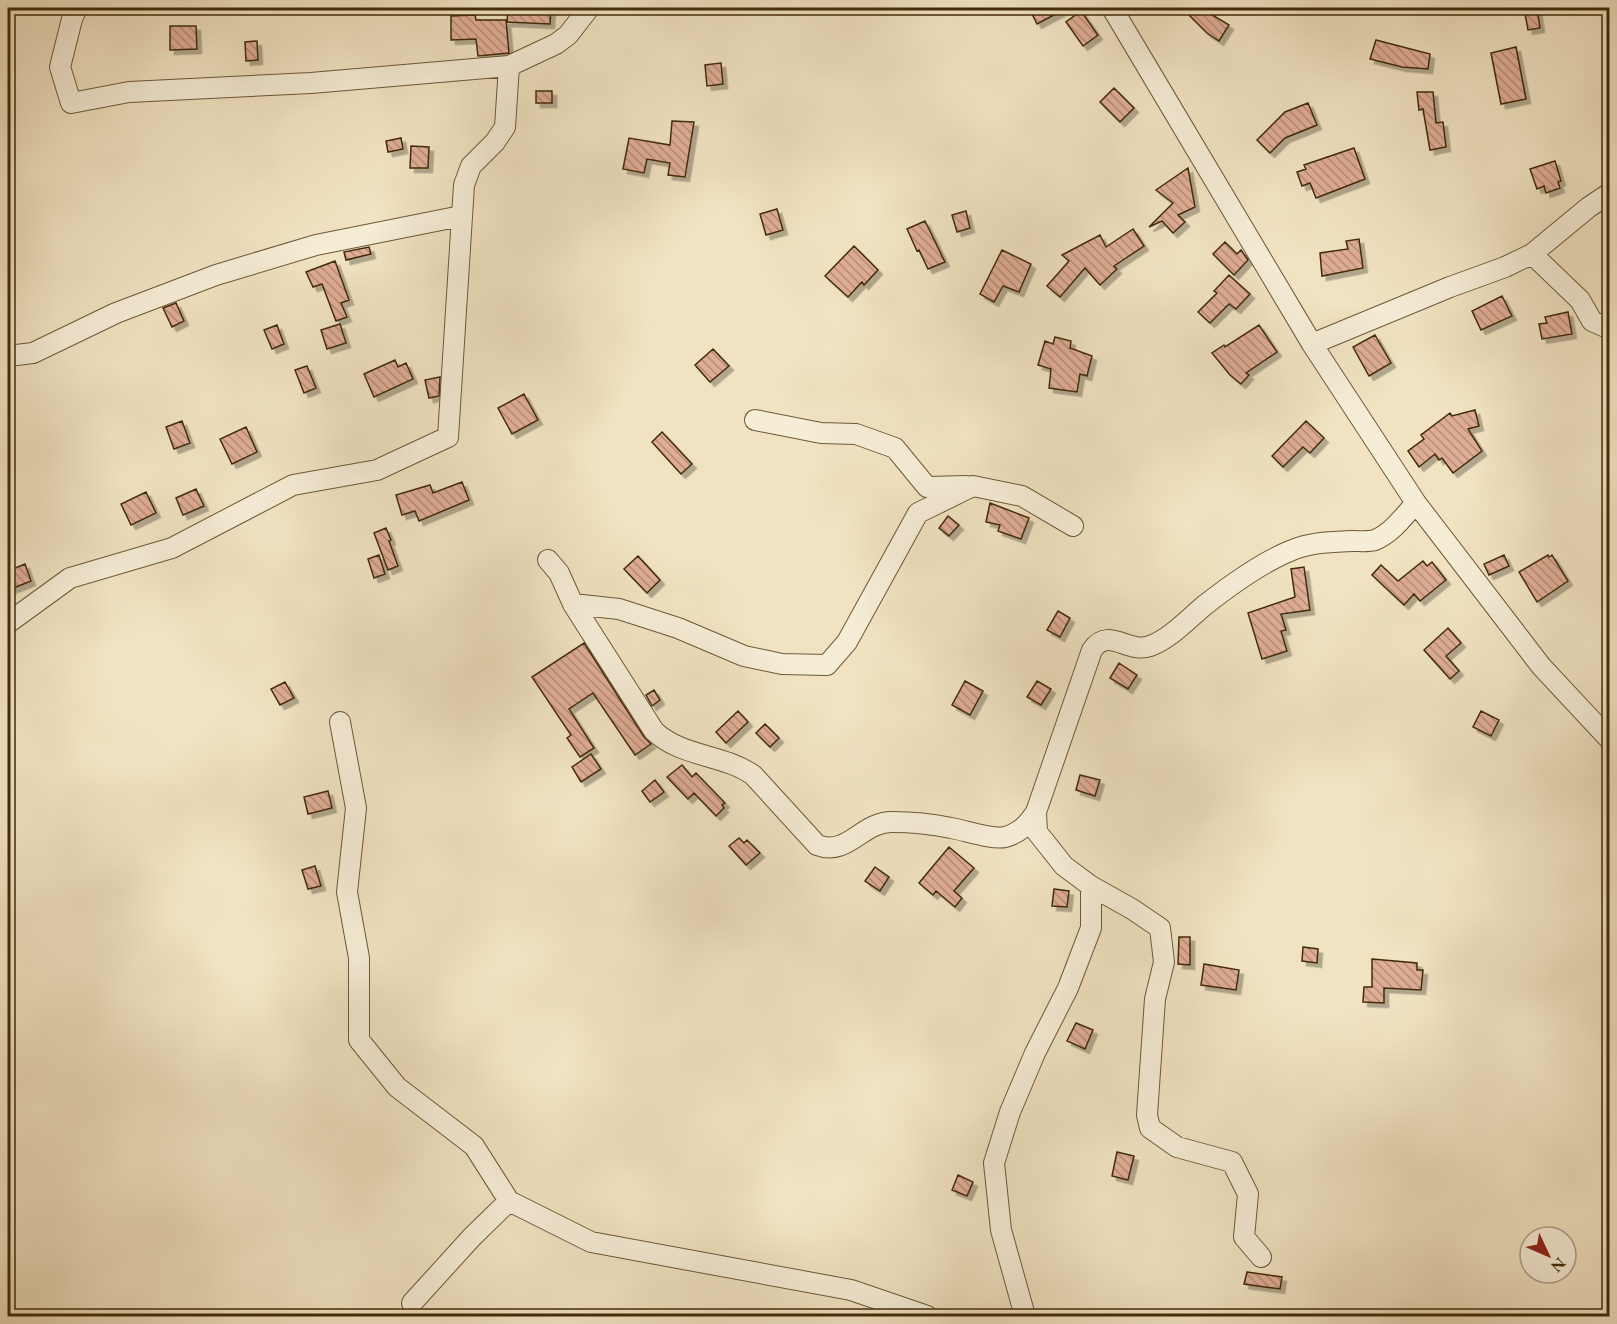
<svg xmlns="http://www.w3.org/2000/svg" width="1617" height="1324" font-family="'EB Garamond',serif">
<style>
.building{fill:url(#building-back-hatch);stroke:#412b09;stroke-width:1.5;filter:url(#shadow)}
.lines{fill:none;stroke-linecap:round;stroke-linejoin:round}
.minor-casing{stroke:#6d5937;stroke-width:22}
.minor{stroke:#f6edd7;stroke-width:20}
</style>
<defs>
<pattern id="building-back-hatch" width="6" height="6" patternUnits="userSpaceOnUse" patternTransform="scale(1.5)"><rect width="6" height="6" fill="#dfad95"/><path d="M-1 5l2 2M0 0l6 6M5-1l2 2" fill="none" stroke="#b68d78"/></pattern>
<filter id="shadow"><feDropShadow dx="4.5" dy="4.5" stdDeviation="0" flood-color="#0004"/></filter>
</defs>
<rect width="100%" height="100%" fill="#f1e3c2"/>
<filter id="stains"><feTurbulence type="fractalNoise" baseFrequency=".00333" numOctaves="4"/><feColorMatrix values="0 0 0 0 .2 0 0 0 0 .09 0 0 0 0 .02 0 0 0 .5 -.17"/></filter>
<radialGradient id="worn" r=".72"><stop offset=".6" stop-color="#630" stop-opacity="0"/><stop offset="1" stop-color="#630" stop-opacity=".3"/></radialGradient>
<path class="building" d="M508,8H551L550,24L507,22Z
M1029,8H1067L1037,24Z
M1182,8H1215L1209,13L1229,25L1219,41L1207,33Z
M1524,8H1537L1540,28L1528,30Z
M1081,11L1098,35L1083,46L1066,22Z
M475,15L476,20H506L509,53L478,56L476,39L451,40V16Z
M170,26H196L197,49L170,50Z
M1376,40L1430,54L1428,69L1402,67L1370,59Z
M257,41L258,60L246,61L245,42Z
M1516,47L1526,99L1501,104L1491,53Z
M721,63L723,84L707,86L705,65Z
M1114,88L1134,108L1120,122L1100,102Z
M536,91H552V103H536Z
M1417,92H1433L1436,123L1443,122L1446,147L1430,150L1423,109L1419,110Z
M1308,103L1317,125L1285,138L1270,153L1257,140L1285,112Z
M672,121L694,122L685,177L668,175L670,163L647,159L644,173L623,169L629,138L670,145Z
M401,138L403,149L388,152L386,141Z
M411,146L429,147L428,168H410Z
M1354,148L1365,179L1316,198L1310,183L1302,186L1297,172L1306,169L1304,165Z
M1555,161L1561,181L1558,182L1560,188L1546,193L1544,186L1537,189L1530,169Z
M1188,168L1195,207L1178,215L1185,222L1173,233L1162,221L1149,227L1173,203L1156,190Z
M777,209L783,230L766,235L760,214Z
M966,211L970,228L957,232L952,215Z
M925,221L945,262L928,269L919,250L917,251L907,229Z
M1133,229L1144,246L1114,266L1117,269L1100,285L1085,268L1060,297L1047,286L1069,261L1062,255L1100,235L1106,247Z
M1359,239L1363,268L1322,276L1320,253L1348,249L1346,241Z
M1225,242L1237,254L1241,250L1248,260L1234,275L1213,254Z
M854,246L878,270L864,285L862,282L848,297L825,276Z
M369,247L371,254L346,260L344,252Z
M1002,250L1031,264L1019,292L1003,286L994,302L980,294Z
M335,261L349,300L341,303L347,317L336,321L322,284L313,287L306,272Z
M1229,275L1250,294L1236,309L1229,304L1210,323L1198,312L1217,293L1214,291Z
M1502,296L1512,316L1481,330L1472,311Z
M176,303L184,321L172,327L163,308Z
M1568,312L1572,334L1542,339L1539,324L1547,323L1545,317Z
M340,324L346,343L327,349L321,330Z
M277,325L284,344L272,349L264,330Z
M1259,325L1277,352L1246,373L1249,375L1241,384L1230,375L1212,353L1224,345L1225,347Z
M1375,335L1391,363L1369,376L1353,347Z
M1055,337L1071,341L1070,348L1092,356L1087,376L1080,374L1077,392L1049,388L1051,369L1038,365L1045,341L1053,344Z
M713,349L729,366L710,382L695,365Z
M395,360L398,367L406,363L413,379L374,397L364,374Z
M307,366L316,388L304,393L295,370Z
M440,377L439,396L429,398L425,380Z
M524,394L538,420L512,434L498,408Z
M1475,410L1479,426L1468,429L1482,451L1453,473L1442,458L1439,460L1435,454L1419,467L1408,451L1424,439L1421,435L1450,413L1452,416Z
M182,421L190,443L174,449L166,427Z
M1306,421L1324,438L1310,453L1303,447L1283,467L1272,456Z
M246,427L257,452L232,464L220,439Z
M662,432L692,464L681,474L652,442Z
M462,482L469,500L419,521L415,511L402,515L396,495L430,485L433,493Z
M196,489L204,506L183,515L176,498Z
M146,492L156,513L131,525L121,504Z
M990,503L1029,518L1021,539L998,531L1000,525L986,522Z
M948,516L959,525L949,536L939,528Z
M386,528L391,540L389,541L398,566L388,570L374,533Z
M379,555L385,574L374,578L368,559Z
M1504,555L1509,566L1489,575L1484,564Z
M1548,555L1549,557L1552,555L1568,581L1537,602L1519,572Z
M638,556L660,580L647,593L624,569Z
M1423,561L1427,566L1432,562L1446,580L1420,601L1414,594L1404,605L1372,575L1381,565L1398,581Z
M25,564L31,581L11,589L8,578V571Z
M1304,567L1310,610L1281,614L1286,630L1281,631L1287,651L1262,659L1248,613L1295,597L1291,569Z
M1058,611L1070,618L1060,637L1047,630Z
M1448,628L1461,643L1446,656L1459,671L1450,679L1424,650Z
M584,643L644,737L651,744L635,755L593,693L569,709L594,748L580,757L567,738L571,735L532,677Z
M1119,663L1137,675L1128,689L1110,678Z
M965,681L983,691L970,715L952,705Z
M1037,681L1051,689L1041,705L1027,697Z
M285,682L294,698L280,705L271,689Z
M654,690L660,700L652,706L646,695Z
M738,711L748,722L726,743L716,732Z
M1481,711L1499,720L1491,736L1473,727Z
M765,724L779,738L770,747L756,733Z
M591,754L601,769L581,782L572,767Z
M682,765L692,777L696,773L725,803L722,805L724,808L716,816L694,793L688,799L667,777Z
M1080,775L1100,780L1095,796L1076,790Z
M655,780L664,792L650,802L642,791Z
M328,791L332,808L308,814L304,797Z
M739,838L744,843L747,840L760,853L746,865L729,846Z
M949,847L974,868L954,891L962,898L955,907L936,891L933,895L919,883Z
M315,866L321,886L308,889L302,870Z
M875,867L889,877L880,891L865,881Z
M1054,889L1069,891L1067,907L1052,906Z
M1179,937H1190V965L1178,964Z
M1303,947L1318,949L1317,963L1302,961Z
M1372,959L1417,963V970H1423L1421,990L1384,988V1003L1363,1002L1364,987H1372Z
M1204,964L1239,970L1236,990L1201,985Z
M1076,1023L1093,1030L1085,1049L1067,1041Z
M1117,1152L1134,1156L1128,1180L1112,1176Z
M958,1175L973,1182L967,1196L952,1190Z
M1247,1272L1282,1277L1280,1289L1244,1284Z"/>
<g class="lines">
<g class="minor-casing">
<path id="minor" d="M77,8L72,19L60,67L71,103L129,92L311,83L509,66
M1112,8L1312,344L1416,503L1541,666L1610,740
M1532,254L1580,300L1592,321L1610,329
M1312,344L1450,287L1505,267L1532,254L1589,207L1610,193
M8,356L33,353L116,313L216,275L316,245L461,216
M755,420L821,433L856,434L895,448L927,487L967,486
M548,560L559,573L573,604L619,609L678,628L744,656L782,664L827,665L847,642L918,513L973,486L1022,496L1073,526
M573,604L654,731C681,757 723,754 753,775L817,845C848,857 861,822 892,822C911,822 932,824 951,828C964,830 993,840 1005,837C1020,833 1028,824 1036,812L1092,650C1109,626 1127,654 1150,646C1170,639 1188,619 1205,605C1228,587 1263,562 1290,551C1310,542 1331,542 1353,541C1360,541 1369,542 1375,540C1392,533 1404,516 1416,503
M8,623L70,578L172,548L293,485L377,470L448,437L464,185L471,166L495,142L505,127L509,66L556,44L568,35L589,8
M340,722L356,808L347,892L359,958V1040L397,1087L474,1146L509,1201L472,1237L412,1303
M1091,886L1132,909L1160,928L1164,962L1155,999L1147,1115L1150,1128L1177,1147L1232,1162L1248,1194L1244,1237L1261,1257
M509,1201L591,1242L851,1290L927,1316
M1025,1316L1001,1230L994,1163L1010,1112L1035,1053L1068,988L1091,928V886L1064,866L1037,832L1036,812"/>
</g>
<use href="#minor" class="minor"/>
</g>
<rect width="1617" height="1324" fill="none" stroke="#f1e3c2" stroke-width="30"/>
<rect x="9" y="9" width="1599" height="1306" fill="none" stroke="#412b09" stroke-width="3"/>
<rect x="15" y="15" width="1587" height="1294" fill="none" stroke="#412b09" stroke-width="1.5"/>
<g transform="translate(1548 1255) rotate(134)"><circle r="28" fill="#f6edd7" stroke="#ae9f85" stroke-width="1.5"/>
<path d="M0-4.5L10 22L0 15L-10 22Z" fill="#8f2418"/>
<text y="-9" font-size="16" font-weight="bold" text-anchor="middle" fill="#412b09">N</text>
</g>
<rect width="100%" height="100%" filter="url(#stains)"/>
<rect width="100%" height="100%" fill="url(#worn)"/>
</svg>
